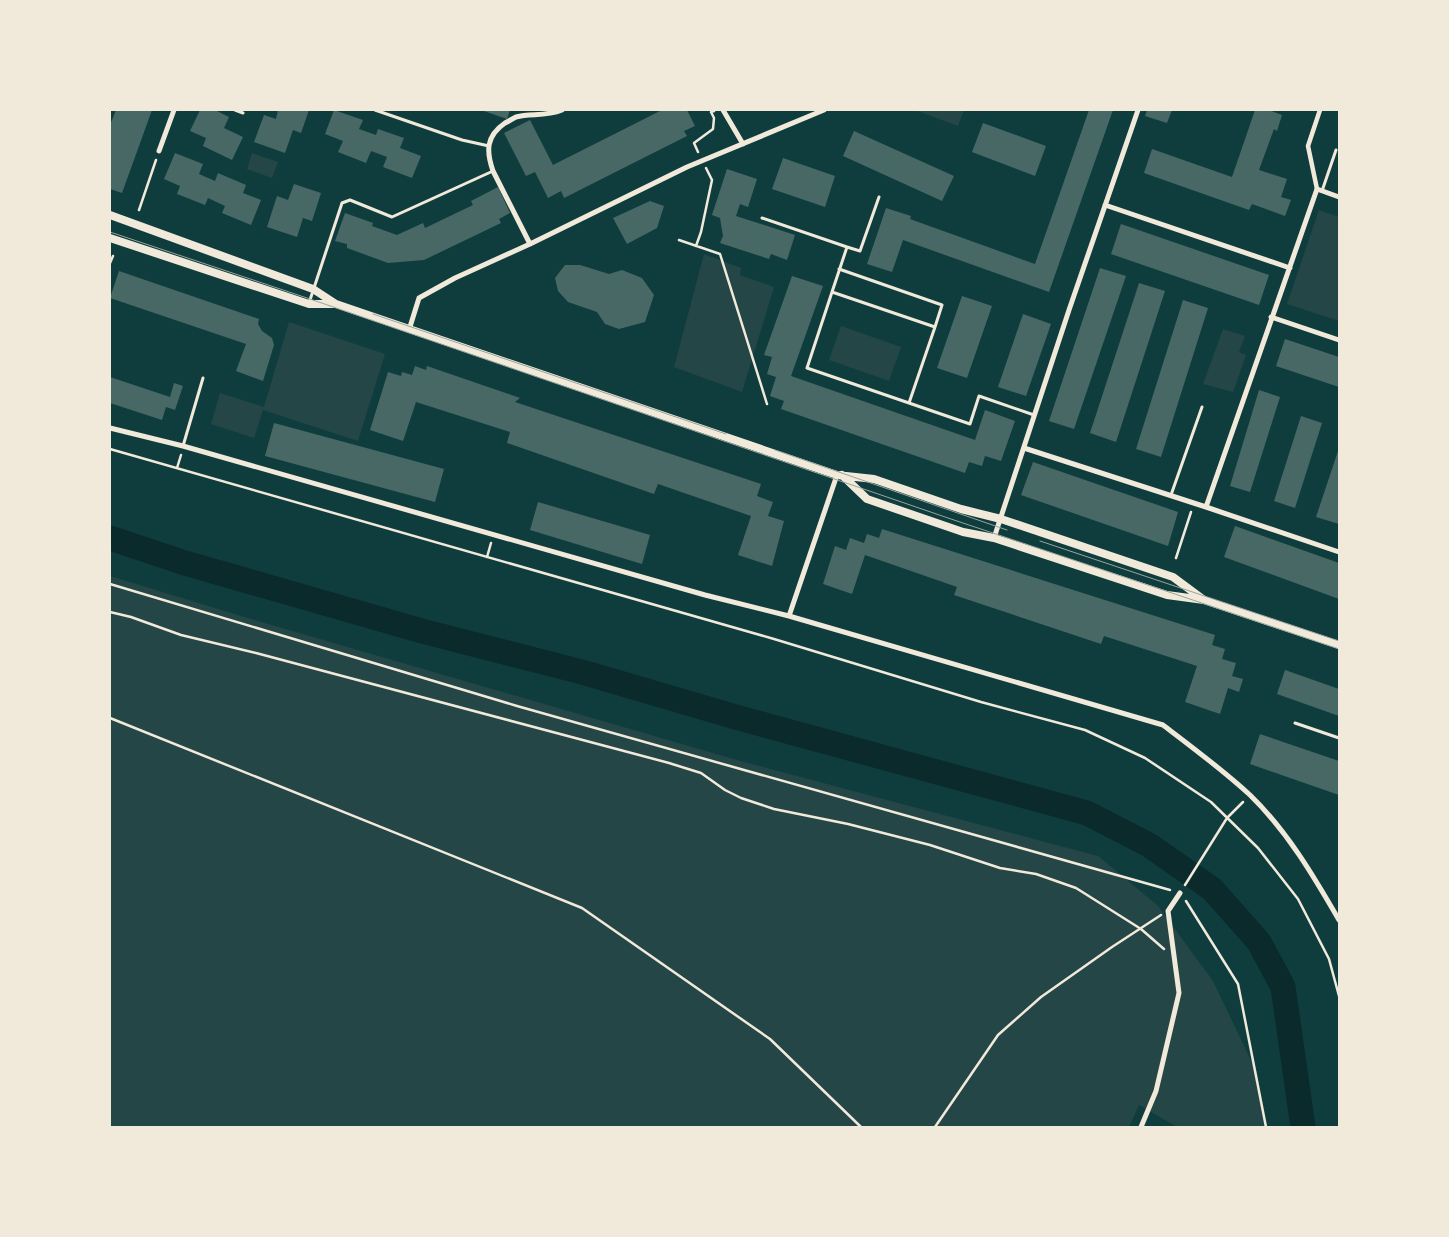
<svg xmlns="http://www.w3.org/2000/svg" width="1449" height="1237" font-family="'Libre Baskerville',serif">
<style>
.green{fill:#244646}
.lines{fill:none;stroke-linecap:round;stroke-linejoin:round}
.river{stroke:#0a2a2b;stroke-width:25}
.building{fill:#486865}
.path{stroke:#f1e9da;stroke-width:2.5}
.service{stroke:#f1e9da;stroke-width:3}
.pedestrian{stroke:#f1e9da;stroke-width:4.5}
.minor{stroke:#f1e9da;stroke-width:5}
.tertiary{stroke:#f1e9da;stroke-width:8}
.tram{stroke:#97a49c;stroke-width:1}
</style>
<rect width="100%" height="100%" fill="#0f3d3e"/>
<path class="green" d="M915,110H964L958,126Z
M252,153L278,162L272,178L247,169Z
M1319,210L1339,217V321L1287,304Z
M704,254L741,268L740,275L774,287L742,392L674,367Z
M289,322L385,354L358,441L263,410L254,438L211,424L220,393L264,407Z
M841,326L901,347L889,381L829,360Z
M1223,329L1245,336L1239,352L1246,355L1233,392L1203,384Z
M110,576L258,621L737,760L1098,856L1158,906L1213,981L1257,1073L1266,1127H1177L1139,1105L1129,1127H110Z"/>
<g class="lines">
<path class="river" d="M110,538L185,563L422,631L582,672L739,718L1087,813L1149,845L1212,889L1259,942L1283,987L1303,1127"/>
</g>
<path class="building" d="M116,110H152L122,193L110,189V125Z
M200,110H215L229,117L224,128L243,137L232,160L203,146L206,138L190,131Z
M278,110H309L301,133L293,130L285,153L254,142L264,115L276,119Z
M334,110L363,120L359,129L376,135L378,129L404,138L400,148L421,156L412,178L383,167L387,157L371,151L366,163L338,152L343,141L325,134Z
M481,110H510L507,119Z
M662,110H687L695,126L684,131L687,136L564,198L561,191L548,198L535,172L526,176L504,133L530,120L553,165Z
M1089,110H1113L1049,292L903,240L892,272L867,264L886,208L911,216L910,219L1035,264Z
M1147,110H1172L1167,123L1145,116Z
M1255,110H1269L1282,115L1277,131L1274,129L1259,170L1287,179L1281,197L1291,200L1285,216L1252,204L1249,210L1144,173L1152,149L1232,177Z
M983,123L1046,146L1035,176L972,152Z
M854,131L954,176L942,201L843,156Z
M175,153L203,164L199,174L215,181L218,173L246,185L243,193L261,200L251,225L222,213L225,206L208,198L205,205L177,194L180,186L164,179Z
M783,158L835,176L825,207L772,189Z
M727,169L757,179L748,207L740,204L736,216L795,235L787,260L771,254L769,259L720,243L723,236L720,218L712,215Z
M294,184L321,193L312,221L303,218L297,237L267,227L277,196L288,200Z
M498,187L510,213L499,219L501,223L424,260L388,263L347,248V244L335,241L345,213L373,223L372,226L397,235L423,223L425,228L473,205L471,201Z
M650,201L664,206L657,228L627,244L613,218Z
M1121,224L1269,275L1259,305L1111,254Z
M565,265H580L609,274L622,270L642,278L654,295L645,322L619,329L605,324L597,312L568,302L558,291L555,278Z
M1100,268L1126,276L1074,429L1049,421Z
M119,271L259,319L258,324L262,331L272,338L274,345L263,381L236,371L246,344L110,298Z
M792,276L823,286L791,376L975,440L985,410L1015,421L1001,461L985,456L982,466L969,462L965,473L781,409L784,401L770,396L776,377L767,374L772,357L764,355Z
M1139,283L1165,291L1116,442L1090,433Z
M962,296L992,306L967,378L937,368Z
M1183,300L1208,308L1161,457L1136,449Z
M1023,314L1051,324L1026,396L998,387Z
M1285,339L1339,357V387L1276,366Z
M415,366L426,370L427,366L520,398L515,402L761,484L757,496L773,502L768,516L784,521L772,566L738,555L751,516L658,484L654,494L507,443L510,432L416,402L403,441L370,430L388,372L401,376L402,372L412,375Z
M110,377L170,397L174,383L183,386L175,410L166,407L162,420L110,403Z
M1259,390L1280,397L1250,492L1230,486Z
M1301,416L1322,423L1295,508L1274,501Z
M274,423L444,469L435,502L265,456Z
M1339,448V524L1316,517Z
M1033,462L1178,512L1168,546L1021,495Z
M538,502L650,535L642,564L530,530Z
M1235,526L1339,563V599L1224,557Z
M882,529L1215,635L1212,645L1225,649L1222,659L1236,663L1232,676L1243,679L1239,692L1228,688L1220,714L1185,702L1197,666L1104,636L1101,644L954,595L957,587L865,555L852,594L823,584L835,546L846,550L850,538L864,543L867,534L879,538Z
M1285,670L1339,689V716L1277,694Z
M1260,734L1339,761V795L1250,764Z"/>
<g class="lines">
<path class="path" d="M698,152L694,143L713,129L714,118L711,112L714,111
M139,210L156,160
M679,240L720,254L767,404
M696,246L701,232L712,180L706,168
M110,263L113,256
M110,449L774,639L981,702L1085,730L1145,758L1211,802L1258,848L1298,899L1329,959L1339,996
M177,468L181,455
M487,557L491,543
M1176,558L1191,512
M110,584L517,706L1170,890
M110,612L131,617L181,635L256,653L669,763L701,773L725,790L741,798L774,809L848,824L930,845L1000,868L1036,874L1076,888L1141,929L1164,949
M110,718L582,908L770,1039L861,1127
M1185,885L1227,818L1243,802
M1186,901L1238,984L1266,1127
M935,1127L998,1035L1041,997L1112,947L1161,915"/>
<path class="service" d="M235,110L243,113
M375,110L462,140L489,146
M1322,191L1336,150
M879,197L860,251L847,247L832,292L935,327L909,403L970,424L979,396L1034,415
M762,218L847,247
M839,269L942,305L935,327
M832,292L807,368L909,403
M309,303L342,203L350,200L392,217L493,171
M183,446L203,378
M1171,495L1202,407
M1295,723L1339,738"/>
<path class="pedestrian" d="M1317,189L1308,146L1320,110"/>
<path class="minor" d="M723,110L743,144
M159,151L174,110
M1105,205L1290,268
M530,244L493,171C486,151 486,136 505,123C509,121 512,119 516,117C531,113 545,117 562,110
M1271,317L1339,340
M409,330L419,298L455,278L530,244L687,167L824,110
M110,428L183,446L705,595L789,616L1163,725C1192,747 1223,770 1250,795C1287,831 1313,875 1339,920
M1024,448L1206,507L1339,552
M1206,507L1317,189L1339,197
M994,538L1069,310L1138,110
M789,616L837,475
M1141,1127L1156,1091L1179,993L1168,911L1180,893"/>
<path class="tertiary" d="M110,215L313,289L336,304L837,475L874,479L961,509L1001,519L1173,577L1204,600
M110,238L309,304H335
M842,475L867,499L963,532L994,538L1167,595L1204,600L1339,645"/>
<path class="tram" d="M110,232L310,299L951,519L1339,649
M373,314L726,434
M775,450L1007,530
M1040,541L1339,641"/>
</g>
<rect width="1449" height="1237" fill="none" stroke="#f1e9da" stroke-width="222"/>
</svg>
